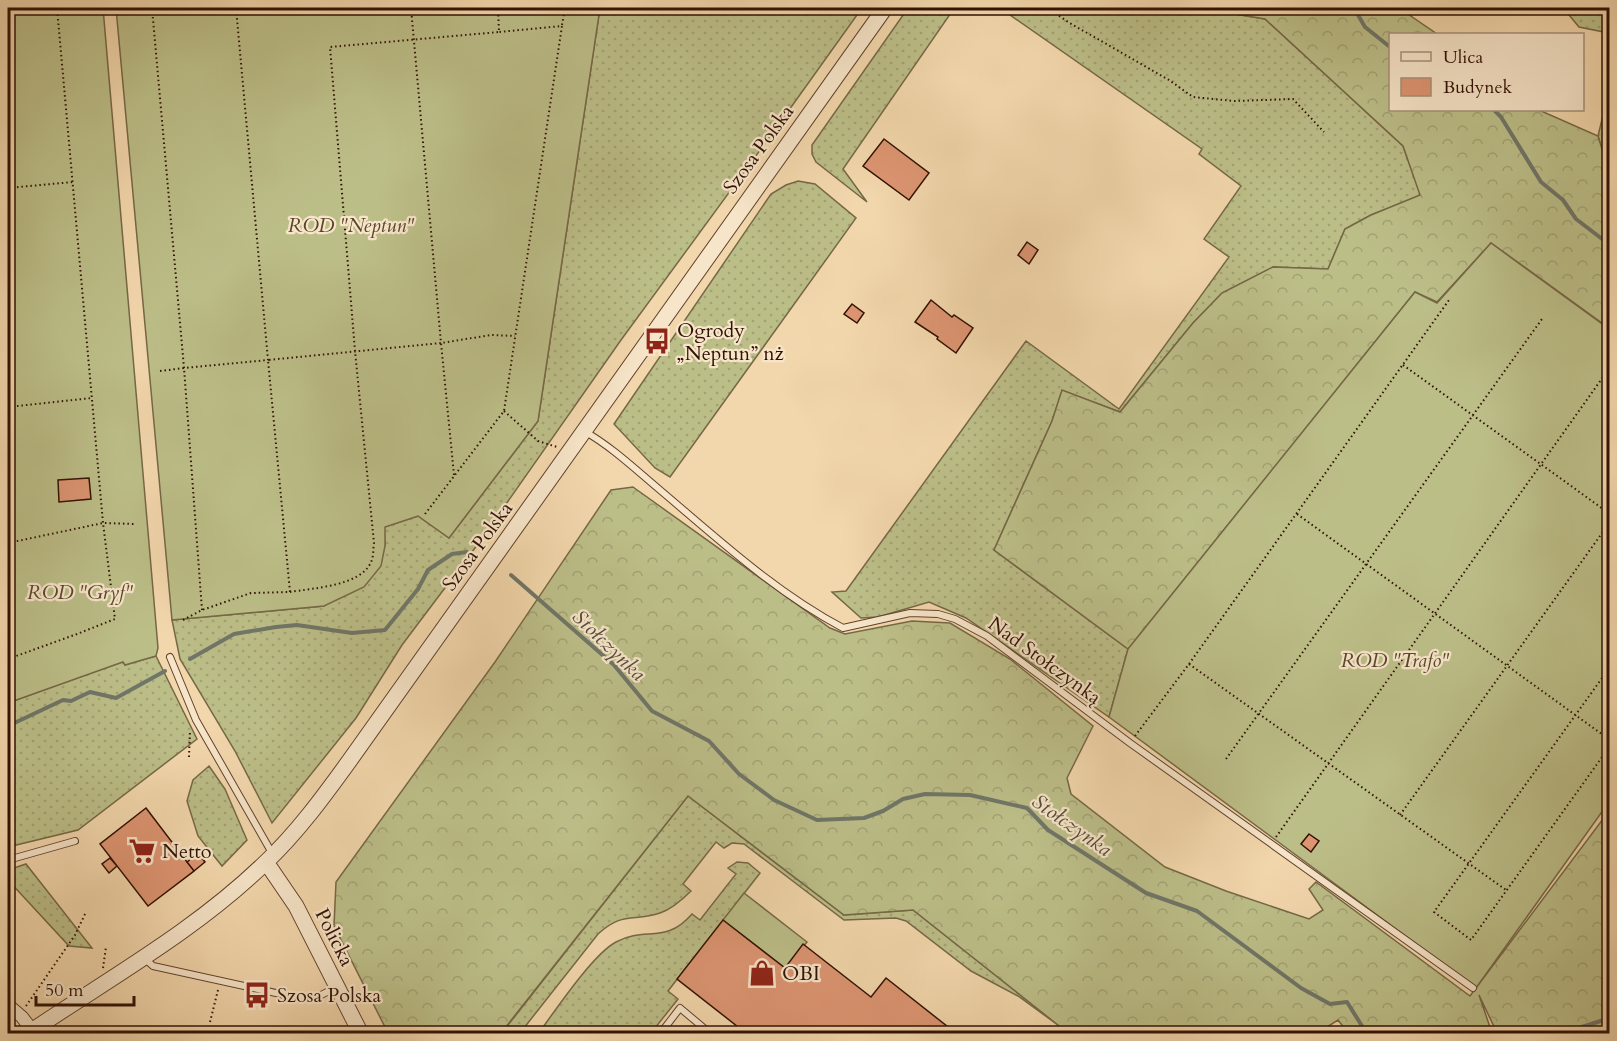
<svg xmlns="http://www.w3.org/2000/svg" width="1617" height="1041" font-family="Cardo,serif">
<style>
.grass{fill:url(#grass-dots);stroke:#766846;stroke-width:1.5}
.forest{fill:url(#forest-crowns);stroke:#766846;stroke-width:1.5}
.garden{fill:#bcbe88;stroke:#766846;stroke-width:1.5}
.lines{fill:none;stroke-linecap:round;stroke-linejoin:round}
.stream{stroke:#707668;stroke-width:4}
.building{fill:#dd9572;stroke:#301103;stroke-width:1.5}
.service-casing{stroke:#61422d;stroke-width:8}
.minor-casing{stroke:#61422d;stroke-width:14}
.tertiary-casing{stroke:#61422d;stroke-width:17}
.path{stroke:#301103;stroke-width:2;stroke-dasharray:1.5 3;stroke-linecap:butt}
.service{stroke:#f7e5c9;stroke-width:6}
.minor{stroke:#f7e5c9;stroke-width:12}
.tertiary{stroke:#f7e5c9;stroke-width:15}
.labels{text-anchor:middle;stroke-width:4.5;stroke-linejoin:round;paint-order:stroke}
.street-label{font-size:20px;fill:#301103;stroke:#f7e5c9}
.park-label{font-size:20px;font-style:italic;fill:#5a452b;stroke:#f7e5c9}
.poi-label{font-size:20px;fill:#301103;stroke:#f7e5c9;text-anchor:start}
.water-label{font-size:21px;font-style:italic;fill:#554c3e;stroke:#f7e5c9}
</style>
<defs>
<pattern id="grass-dots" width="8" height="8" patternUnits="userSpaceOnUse" patternTransform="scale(1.5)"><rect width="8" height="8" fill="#bcbe88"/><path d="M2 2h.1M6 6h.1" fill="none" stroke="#a2a274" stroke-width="1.8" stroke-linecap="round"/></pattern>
<pattern id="forest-crowns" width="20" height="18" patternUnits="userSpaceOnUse" patternTransform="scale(1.5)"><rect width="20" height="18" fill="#bcbe88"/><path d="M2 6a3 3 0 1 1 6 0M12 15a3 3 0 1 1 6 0" fill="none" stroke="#a2a274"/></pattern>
</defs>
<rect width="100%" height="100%" fill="#f3d7ac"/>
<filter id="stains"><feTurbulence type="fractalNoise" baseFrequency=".00333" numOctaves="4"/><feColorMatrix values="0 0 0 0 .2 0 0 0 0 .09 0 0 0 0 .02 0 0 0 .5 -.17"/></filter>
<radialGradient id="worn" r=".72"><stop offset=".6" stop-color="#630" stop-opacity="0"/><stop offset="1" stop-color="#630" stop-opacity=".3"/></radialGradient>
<path class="grass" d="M600,8H862L769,138L621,340L478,544L402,645L356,718L272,823L235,751L180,659L172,620L324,606L385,546L384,527L418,516L449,538L538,421Z
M908,8H946L953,10L843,169L867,202L816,162L812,154V145Z
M1000,8H1199L1265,19L1403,146L1421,196L1371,215L1345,229L1328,269L1273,267L1222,293L1193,323L1120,412L1062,391L1052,421L994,550L1128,649L1109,717L966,618L929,602L878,617L861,618L832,592L846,591L1026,341L1119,409L1229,257L1204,239L1241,186L1199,154L1202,149Z
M1567,8H1609V33L1579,27L1565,10Z
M1609,109H1610L1609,172L1598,136L1604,111Z
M798,181L815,184L856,218L670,477L655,468L614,424L771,194L786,185Z
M156,656L197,739L78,830L8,847V703L123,661L125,665Z
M209,766L225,789L247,840L222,866L198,836L187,801L193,780Z
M688,796L844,915L913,910L1069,1033L1018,996L971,971L906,921L896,918L844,920L744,844L732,843L724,848L716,842L683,884L691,891C682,900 672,909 660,913C633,922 623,911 598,934L520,1033L501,1034Z
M737,862L748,863L760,873L668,991L678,999L651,1033L538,1034C555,1011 593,954 616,942C646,926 665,945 692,914L700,920L736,874L728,868Z
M26,864L92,948L69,946L8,880V870Z"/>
<path class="forest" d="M1199,8H1399L1437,34H1390V110H1539L1598,136L1609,172V328L1491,243L1437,302L1415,292L1128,649L994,550L1052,421L1062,390L1120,412L1193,323L1222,293L1273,267L1328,269L1345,229L1371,215L1420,195L1403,146L1265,19Z
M633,487L830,628L845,634L912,621L950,623L1010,659L1093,726L1067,778L1071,794L1165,867L1226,891L1309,919L1323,910L1309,889L1316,882L1470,996L1609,811V1033H1497L1479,995L1492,1033H1348L1338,1020L1316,1034L1068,1033L913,910L844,915L688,796L501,1033H388L334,926L336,882L495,662L611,490Z"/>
<path class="garden" d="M8,8H103L158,648L156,656L125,665L123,662L8,703Z
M116,8H600L538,421L449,538L418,516L385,527V546L381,566L364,587L324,606L172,620Z
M1491,243L1609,329V802L1476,988L1109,717L1128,649L1415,292L1437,303Z
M744,893L807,942L785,968L723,920Z"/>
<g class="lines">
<path class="stream" d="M1354,8L1365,27L1390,47
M1494,110L1501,117L1541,182L1563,200L1576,219L1610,245
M511,575L614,665L652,711L709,741L739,774L774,800L817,820L864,818L883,811L903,799L925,794L970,795L1027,808L1048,830L1146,893L1197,911L1301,988L1330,1004L1347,1002L1367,1034
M190,659L234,634L276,627L297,625L352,633L385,630L418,589L428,570L452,554L467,552
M8,726L63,700L71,701L90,692L116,698L165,671
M1560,1034L1610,1018"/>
</g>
<path class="building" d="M884,139L929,173L909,200L863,166Z
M1027,242L1038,250L1029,264L1018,255Z
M931,300L952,317L954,315L973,328L956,353L937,339L938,337L915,322Z
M852,304L864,313L857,323L844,314Z
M89,478L91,499L59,502L58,480Z
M146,808L194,871L148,906L100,844Z
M1309,834L1319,841L1311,852L1301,844Z
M198,853L205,862L194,871L187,862Z
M110,858L117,866L109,873L102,864Z
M723,920L785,968L803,944L871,997L886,978L957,1034H747L677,979Z"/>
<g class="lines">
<g class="service-casing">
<path id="service" d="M584,431C612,447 635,469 660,490C718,539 775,592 843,628L910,613L938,614L955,619L987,636L1130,743L1473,988
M170,657L196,720L272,853
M8,860L75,841
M144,958L153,966L303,999L315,998L337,987
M202,1034L212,1030L226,1034
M660,1034L680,1008L711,1034"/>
</g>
<g class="minor-casing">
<path id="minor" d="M8,1005L22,1017L32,1030"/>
</g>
<g class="tertiary-casing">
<path id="tertiary" d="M266,862L296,906L361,1034
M27,1034C108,979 195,931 265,863C297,833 324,796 350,760L885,8"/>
</g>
<path class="path" d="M152,8L184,368L268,360L236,8
M1048,8L1068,22L1169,80L1193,97L1234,101L1293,99L1324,132
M562,25L565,8
M8,188L73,182
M1403,365L1610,514
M160,371L184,368L202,610
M8,407L92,398
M504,411L538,441L557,447
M454,475L441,343L491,335L515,336
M425,514L504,411L562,26L499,32
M1297,514L1610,740
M8,543L103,523L136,524
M290,592C313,588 361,586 371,562C374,556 373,548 374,543L355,351L330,47L499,32L498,8
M183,620L202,610L251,593L290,592L268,360L441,343L411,8
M8,659L77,634L115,619L103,523L57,8
M1189,664L1506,890
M1610,667L1434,912L1471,940L1610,746
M1135,736L1189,664L1449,300
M189,757L190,730
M1226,759L1542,319
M1400,815L1610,522
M1276,837L1608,370
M103,968L106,947
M26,1006L75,935L86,912
M210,1022L218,990
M256,1034L264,1032L268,1034"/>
<use href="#service" class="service"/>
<use href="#minor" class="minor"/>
<use href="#tertiary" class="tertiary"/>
</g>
<defs>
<g id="bus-bare" transform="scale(2.07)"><path d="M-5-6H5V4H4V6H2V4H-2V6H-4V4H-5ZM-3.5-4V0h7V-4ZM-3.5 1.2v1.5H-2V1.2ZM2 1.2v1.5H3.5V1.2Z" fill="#8f2418" stroke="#f7e5c9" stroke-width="2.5" paint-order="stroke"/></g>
<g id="supermarket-bare" transform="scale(2.07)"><path d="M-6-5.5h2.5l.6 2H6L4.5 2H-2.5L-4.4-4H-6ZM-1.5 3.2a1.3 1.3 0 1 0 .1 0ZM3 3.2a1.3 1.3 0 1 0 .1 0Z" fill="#8f2418" stroke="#f7e5c9" stroke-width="2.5" paint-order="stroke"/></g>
<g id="shop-bare" transform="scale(2.07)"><path d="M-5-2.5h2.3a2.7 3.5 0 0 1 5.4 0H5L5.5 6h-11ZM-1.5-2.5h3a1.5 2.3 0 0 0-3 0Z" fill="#8f2418" stroke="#f7e5c9" stroke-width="2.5" paint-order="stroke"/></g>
</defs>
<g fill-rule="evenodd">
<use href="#bus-bare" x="657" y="341"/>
<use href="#supermarket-bare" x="142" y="851"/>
<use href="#shop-bare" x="762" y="973"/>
<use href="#bus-bare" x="257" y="995"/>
</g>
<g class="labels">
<g class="street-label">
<text transform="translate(758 149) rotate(-54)" y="7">Szosa Polska</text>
<text transform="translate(477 546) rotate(-54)" y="7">Szosa Polska</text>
<text transform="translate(1045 660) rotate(36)" y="7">Nad Stołczynką</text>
<text transform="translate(335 937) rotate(63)" y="7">Policka</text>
</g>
<g class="park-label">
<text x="351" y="232">ROD "Neptun"</text>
<text x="80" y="599">ROD "Gryf"</text>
<text x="1395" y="667">ROD "Trafo"</text>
</g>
<g class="poi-label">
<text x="677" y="337">Ogrody<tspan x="677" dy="23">„Neptun” nż</tspan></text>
<text x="162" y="858">Netto</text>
<text x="782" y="980">OBI</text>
<text x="277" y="1002">Szosa Polska</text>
</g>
<g class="water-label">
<text transform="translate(609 645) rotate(44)" y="7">Stołczynka</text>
<text transform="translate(1072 825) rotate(35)" y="7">Stołczynka</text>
</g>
</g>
<rect width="1617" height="1041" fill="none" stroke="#f3d7ac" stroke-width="30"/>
<rect x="9" y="9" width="1599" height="1023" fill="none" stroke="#301103" stroke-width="3"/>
<rect x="15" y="15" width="1587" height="1011" fill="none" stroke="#301103" stroke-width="1.5"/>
<rect x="1389" y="33" width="195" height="78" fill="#f7e5c9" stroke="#a7907a" stroke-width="1.5"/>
<rect x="1401" y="52" width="30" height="9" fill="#f7e5c9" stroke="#a7907a" stroke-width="1.5"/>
<text x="1443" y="63" font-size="18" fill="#301103">Ulica</text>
<rect x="1401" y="78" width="30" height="18" fill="#dd9572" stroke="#a7907a" stroke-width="1.5"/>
<text x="1443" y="93" font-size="18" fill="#301103">Budynek</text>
<path d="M36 996v9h98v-9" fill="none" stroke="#301103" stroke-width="3"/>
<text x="45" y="996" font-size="18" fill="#301103" stroke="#f7e5c9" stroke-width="4.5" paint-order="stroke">50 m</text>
<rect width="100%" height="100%" filter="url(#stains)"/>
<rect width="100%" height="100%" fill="url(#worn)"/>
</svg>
